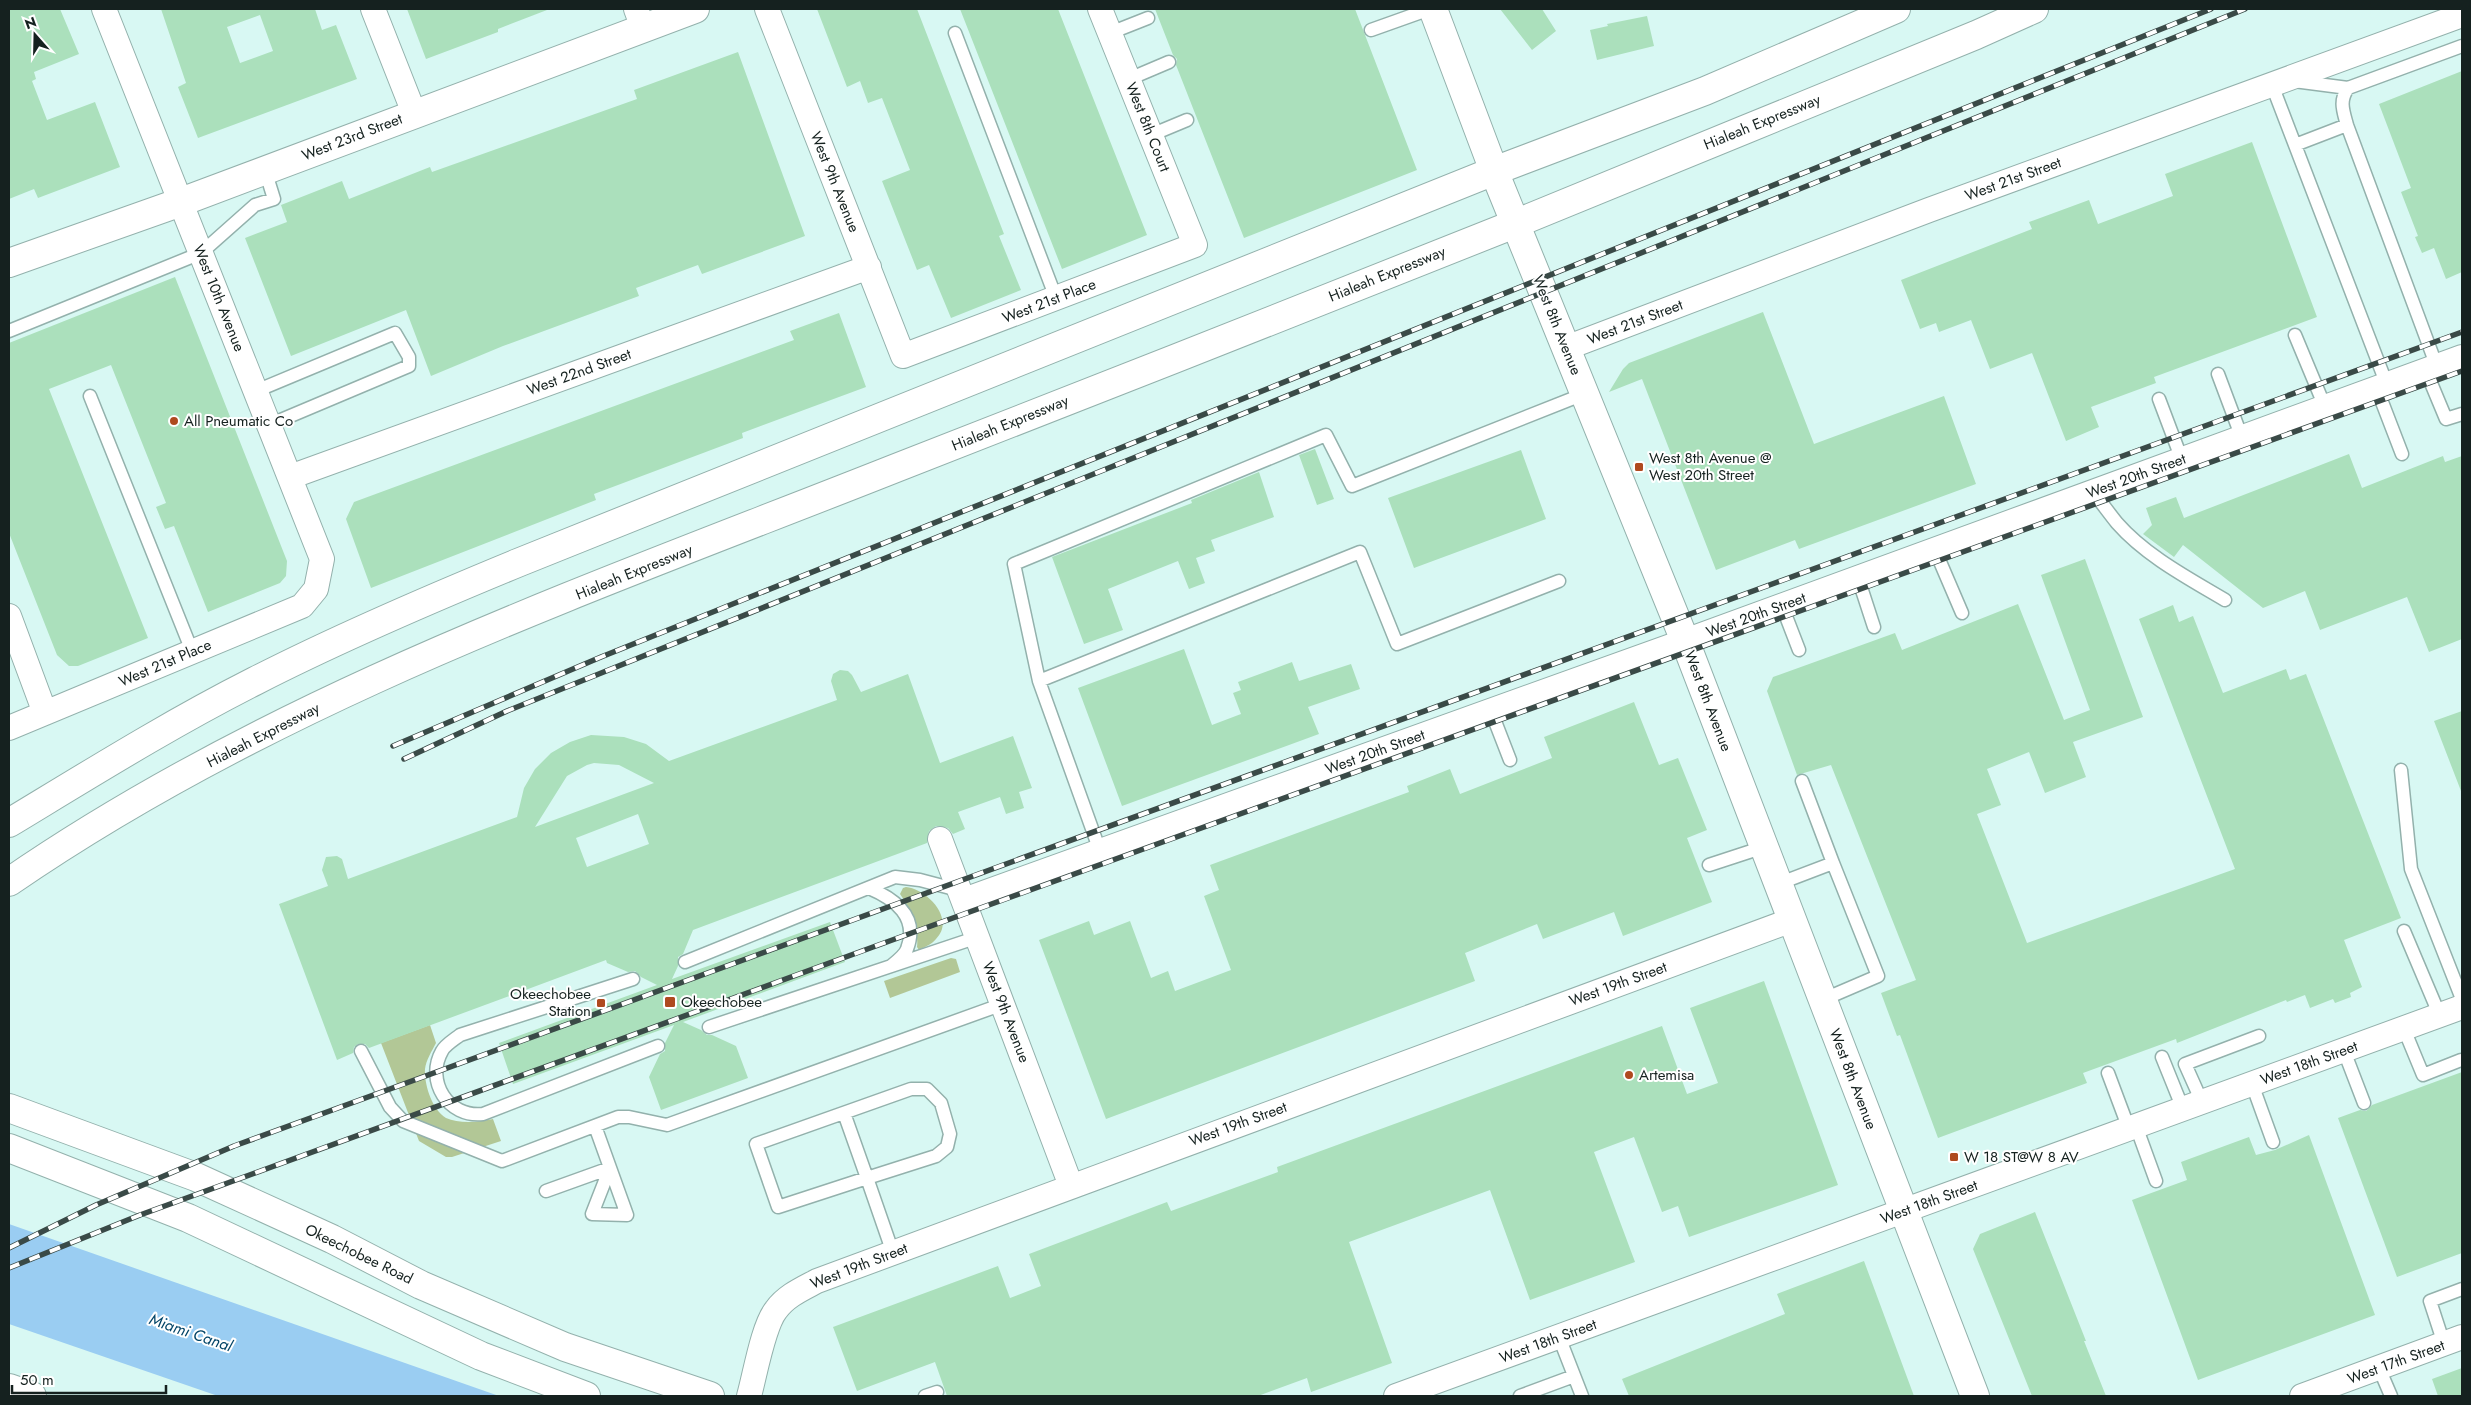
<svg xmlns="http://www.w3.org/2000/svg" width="2471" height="1405" font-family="Jost,sans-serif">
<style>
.green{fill:#b2c796}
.water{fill:#9acdf2}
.building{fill:#abe0bc;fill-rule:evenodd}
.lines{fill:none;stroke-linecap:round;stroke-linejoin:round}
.lane-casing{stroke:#93b1ac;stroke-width:15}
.street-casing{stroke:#93b1ac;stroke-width:26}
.secondary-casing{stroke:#93b1ac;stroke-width:30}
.primary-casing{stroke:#93b1ac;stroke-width:30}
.highway-casing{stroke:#93b1ac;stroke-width:30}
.lane{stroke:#fff;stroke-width:12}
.street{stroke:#fff;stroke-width:24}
.secondary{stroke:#fff;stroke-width:28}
.primary{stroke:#fff;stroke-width:28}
.highway{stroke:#fff;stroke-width:28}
.rail-casing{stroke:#3a4a47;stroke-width:5.5}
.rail{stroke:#fff;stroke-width:4;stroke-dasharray:11;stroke-linecap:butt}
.poi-dot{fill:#af4a1f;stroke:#fff;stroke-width:2}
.labels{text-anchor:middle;stroke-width:4;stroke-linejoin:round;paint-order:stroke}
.street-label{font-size:15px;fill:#15211f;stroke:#fff}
.poi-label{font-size:15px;fill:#15211f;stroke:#fff;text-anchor:start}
.water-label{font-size:16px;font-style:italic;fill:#024467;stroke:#fff}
</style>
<rect width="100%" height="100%" fill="#d8f8f3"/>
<path class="green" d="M906,887C927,889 956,919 936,939C932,944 925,947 919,950L917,947C919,930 910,908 900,894L903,888Z
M951,958L956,959L960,972L890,998L884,981Z
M430,1025L436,1043C432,1051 426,1060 425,1069C424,1084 432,1110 446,1118C459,1124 480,1122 493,1119L501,1141L452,1157H446L419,1141L381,1043Z"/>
<path class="water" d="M9,1224L499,1396H218L9,1324Z"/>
<path class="building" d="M9,9H60L79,54L34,72L36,79L32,81L47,120L95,102L120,167L38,198L34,189L9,199Z
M161,9H315L322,30L336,25L357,79L198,138L178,87L186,83ZM260,15L273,51L240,63L227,27Z
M407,9H547V10L498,29V32L426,59Z
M817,9H917L1004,234L999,236L1021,290L951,318L929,265L917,270L882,181L910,170L882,98L868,103L860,81L847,87Z
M960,9H1058L1147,235L1062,269Z
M1155,9H1355L1417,170L1244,238L1176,65L1177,59L1173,55Z
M1500,9H1542L1556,31L1532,50Z
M1647,16L1654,46L1597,60L1590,30L1608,26L1607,24Z
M738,52L805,236L702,274L698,265L636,288L639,296L503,346L431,376L406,310L291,356L245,238L287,222L281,205L342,181L349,199L430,167L432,172L637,99L634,90Z
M2462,71V272L2446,279L2434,248L2422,253L2415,237L2418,236L2401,192L2411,188L2379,104Z
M2252,142L2317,317L2154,377L2156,383L2091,407L2099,427L2066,441L2032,353L1990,369L1971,320L1939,332L1936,323L1920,329L1901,280L2032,229L2029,222L2089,200L2098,224L2173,196L2165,174Z
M175,277L287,561L286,576L280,583L208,612L174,526L165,529L156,507L166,503L111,365L49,389L148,638L78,666H69L57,655L9,533V343Z
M1763,312L1814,444L1944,396L1976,484L1799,549L1795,540L1716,570L1642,379L1609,392L1623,369L1629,363Z
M839,313L866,387L742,433L743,438L594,494L596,500L371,588L346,519L354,502L794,340L790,331Z
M1315,449L1334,499L1317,505L1299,455Z
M1521,450L1546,519L1414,568L1388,498Z
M2349,454L2362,488L2443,456L2445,462L2462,456V639L2429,652L2407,597L2320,630L2305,591L2263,608L2183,545L2174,557L2143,534L2152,525L2146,508L2176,497L2184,518Z
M1259,472L1274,517L1211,540L1215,551L1196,558L1205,583L1189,589L1178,561L1108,589L1123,630L1084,644L1052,557L1192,503L1191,500Z
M2085,559L2143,717L2073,742L2086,777L2045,793L2029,752L1987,769L2001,805L1977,814L2027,943L2235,869L2139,619L2173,605L2179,622L2193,616L2223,693L2286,669L2290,680L2306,674L2401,918L2344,940L2362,987L2350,993L2351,997L2335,1003L2333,999L2310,1008L2305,995L2287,1002L2286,1000L2177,1043L2176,1039L2083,1073L2087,1083L1938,1138L1900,1035L1897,1036L1881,993L1916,980L1831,765L1797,775L1767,691L1773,677L1895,633L1902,650L2018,604L2064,720L2090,710L2041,575Z
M1184,649L1212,725L1241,714L1233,693L1241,690L1238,682L1292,662L1299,681L1351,664L1360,689L1308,707L1319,734L1122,806L1078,688Z
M840,670L848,671L852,675L861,692L908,674L940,763L1013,736L1032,788L1019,792L1024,808L1006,814L1000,797L958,812L965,829L953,834L948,828L936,826L929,831L927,843L693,930L683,954L678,957V966L672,979L830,922L845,962L683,1022L701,1030L707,1035H712L736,1046L748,1078L661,1110L649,1077L660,1054L665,1051V1043L674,1025L513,1084L499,1043L657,985L641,977L635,971L628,972L607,963L606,960L369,1048L365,1044H358L354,1047L353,1053L337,1060L279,904L328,886L322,870L326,857L337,856L342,859L348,879L517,817L524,788L535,769L551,753L570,742L591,735L624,737L646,744L669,761L837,700L831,681L833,674ZM594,763L619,765L654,783L535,827L567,776L587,765ZM638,814L649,844L587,867L576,838Z
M1634,702L1659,765L1678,758L1707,830L1687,838L1712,902L1623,936L1614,912L1543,939L1537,924L1465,953L1475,981L1106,1119L1039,940L1089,921L1094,935L1130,921L1151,978L1168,971L1175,991L1231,970L1204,896L1219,890L1210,865L1409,792L1407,786L1450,769L1460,794L1552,758L1544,737Z
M2462,711V791H2461L2434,721Z
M1764,981L1838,1185L1689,1237L1678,1206L1662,1212L1634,1137L1594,1152L1635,1262L1530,1300L1490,1190L1349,1242L1392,1363L1311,1392L1307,1378L1258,1396H947L935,1362L857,1391L833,1327L998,1266L1010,1298L1041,1286L1029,1254L1167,1202L1171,1211L1278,1172L1277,1167L1662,1026L1687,1094L1718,1083L1690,1008Z
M2462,1072V1253L2397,1277L2338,1118L2360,1110L2366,1111L2372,1105Z
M2309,1135L2375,1315L2198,1380L2132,1200L2187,1180L2181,1162L2249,1137L2256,1155L2275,1150Z
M2035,1212L2086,1341H2084L2106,1396H2032L1973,1249L1980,1234Z
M1864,1261L1914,1396H1629L1622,1379L1785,1314L1777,1294Z
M2462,1368V1396H2438L2432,1379Z"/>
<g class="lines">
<g class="lane-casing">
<path id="lane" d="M1371,30L1430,9
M955,33L1056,298
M1110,33L1148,18
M1129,79L1169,62
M2294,81L2348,88L2462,46
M2272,85L2387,385
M2348,88C2339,101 2343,110 2347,125L2437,367
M1151,135L1187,120
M2295,145L2347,125
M9,331L201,253L255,205L274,199L265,170
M2295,335L2325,407
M2426,371L2446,419L2462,414
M2218,374L2242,438
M2377,389L2402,454
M256,391L395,333L409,357V366L269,425
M90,396L192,651
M2159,399L2182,460
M2093,492C2101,502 2109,513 2117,523C2146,556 2188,578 2225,600
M1935,550L1962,613
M1858,578L1874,627
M1782,606L1799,650
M1039,681L1360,552L1397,644L1559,581
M1491,711L1510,760
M2401,770L2411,869L2462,999
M1100,851L1039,681L1014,564L1326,435L1352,486L1584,394
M1709,865L1764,847
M1778,884L1833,863L1802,781
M869,888C895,899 919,917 907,949C905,955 896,962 891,966
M2404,931L2440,1016
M685,962L895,877L920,880L958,890
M633,979L460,1035C455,1039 445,1045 442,1051C425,1081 448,1118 483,1114L658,1046
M1822,1000L1878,976L1833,863
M709,1027L978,937
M2404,1029L2423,1075L2461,1060
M361,1051L390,1107L403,1121L502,1161L618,1117H629L667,1125L1003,1004
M2344,1051L2364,1103
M2162,1057L2183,1109
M2108,1073L2129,1129
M2252,1084L2273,1142
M2202,1102L2185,1064L2259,1036
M844,1113L867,1178L778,1207L756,1144L911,1089H927L941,1103L950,1134L947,1147L936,1156L867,1178L893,1253
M595,1126L627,1215L592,1214L610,1168
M2136,1126L2156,1181
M546,1191L610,1168
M1559,1337L1582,1396
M2444,1344L2430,1301L2462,1289
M2379,1368L2391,1396
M925,1396L937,1392
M1520,1396L1574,1376"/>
</g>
<g class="street-casing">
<path id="street" d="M373,9L414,113
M636,9L643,28
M767,9L903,356L1195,245L1100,9
M1566,348L1929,210L2462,15
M290,477L869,267
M9,616L45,713
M9,728L302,606L316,589L322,559L104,9
M940,839L1071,1186
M964,900L1685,641L2462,357
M749,1396C755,1375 763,1326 776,1310C786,1296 802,1289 817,1281L1792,920
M1396,1396L2462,1007
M2302,1396L2462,1337"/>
</g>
<g class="secondary-casing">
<path id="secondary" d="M1433,9L1494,171L1685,641L1975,1396
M9,263L181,202L695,9
M9,1388L32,1396"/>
</g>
<g class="primary-casing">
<path id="primary" d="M9,823C90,774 170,724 255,681C341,637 430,599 520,562L1494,171L1705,91L1896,9
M9,882C279,696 593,588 896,468C1103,387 1311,306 1517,223C1670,161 1823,97 1976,35L2034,9"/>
</g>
<g class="highway-casing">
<path id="highway" d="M9,1108L196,1177L332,1239L421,1285L565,1347L710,1396
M9,1148L188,1218L481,1356L586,1396"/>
</g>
<use href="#lane" class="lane"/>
<use href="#street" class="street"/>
<use href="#secondary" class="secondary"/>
<use href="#primary" class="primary"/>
<use href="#highway" class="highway"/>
<g class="rail-casing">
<path id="rail" d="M393,746L601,657L2211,9
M404,759L507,711L2245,9
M9,1248L96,1205L234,1146L2462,332
M9,1268L140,1215L873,947L2462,371"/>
</g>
<use href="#rail" class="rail"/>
</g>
<g class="poi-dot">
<circle cx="174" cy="421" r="5"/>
<rect x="1634" y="462" width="10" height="10" rx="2.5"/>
<rect x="664" y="996" width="12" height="12" rx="2.5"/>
<rect x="596" y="998" width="10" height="10" rx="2.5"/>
<circle cx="1629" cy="1075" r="5"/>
<rect x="1949" y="1152" width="10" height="10" rx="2.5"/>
</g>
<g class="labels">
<g class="street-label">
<text transform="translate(1762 122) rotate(-22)" y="5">Hialeah Expressway</text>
<text transform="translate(1148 127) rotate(68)" y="5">West 8th Court</text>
<text transform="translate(352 137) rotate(-21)" y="5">West 23rd Street</text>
<text transform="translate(2013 179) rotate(-20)" y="5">West 21st Street</text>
<text transform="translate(835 182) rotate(68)" y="5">West 9th Avenue</text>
<text transform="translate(1387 274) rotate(-22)" y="5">Hialeah Expressway</text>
<text transform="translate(219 298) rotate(68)" y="5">West 10th Avenue</text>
<text transform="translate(1049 301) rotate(-21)" y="5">West 21st Place</text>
<text transform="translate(1635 322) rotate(-21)" y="5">West 21st Street</text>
<text transform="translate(1557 325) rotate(68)" y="5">West 8th Avenue</text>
<text transform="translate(579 372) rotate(-20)" y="5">West 22nd Street</text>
<text transform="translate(1010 423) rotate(-22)" y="5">Hialeah Expressway</text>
<text transform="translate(2136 476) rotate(-20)" y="5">West 20th Street</text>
<text transform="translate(634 572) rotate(-22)" y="5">Hialeah Expressway</text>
<text transform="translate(1756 615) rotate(-20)" y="5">West 20th Street</text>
<text transform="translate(165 663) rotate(-23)" y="5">West 21st Place</text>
<text transform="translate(1708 701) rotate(69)" y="5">West 8th Avenue</text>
<text transform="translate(263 735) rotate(-27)" y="5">Hialeah Expressway</text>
<text transform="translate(1375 752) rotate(-20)" y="5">West 20th Street</text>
<text transform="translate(1618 984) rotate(-20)" y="5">West 19th Street</text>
<text transform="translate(1006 1012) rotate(69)" y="5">West 9th Avenue</text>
<text transform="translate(2309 1063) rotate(-20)" y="5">West 18th Street</text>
<text transform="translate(1853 1079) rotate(69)" y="5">West 8th Avenue</text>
<text transform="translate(1238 1124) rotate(-20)" y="5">West 19th Street</text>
<text transform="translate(1929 1202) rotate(-20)" y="5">West 18th Street</text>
<text transform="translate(359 1254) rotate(26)" y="5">Okeechobee Road</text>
<text transform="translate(859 1266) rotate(-21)" y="5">West 19th Street</text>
<text transform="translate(1548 1341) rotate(-20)" y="5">West 18th Street</text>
<text transform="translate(2396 1362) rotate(-20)" y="5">West 17th Street</text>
</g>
<g class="poi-label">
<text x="184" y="426">All Pneumatic Co</text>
<text x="1649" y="463">West 8th Avenue @<tspan x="1649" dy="17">West 20th Street</tspan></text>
<text x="591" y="999" text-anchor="end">Okeechobee<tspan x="591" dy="17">Station</tspan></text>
<text x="681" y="1007">Okeechobee</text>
<text x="1639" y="1080">Artemisa</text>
<text x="1964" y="1162">W 18 ST@W 8 AV</text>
</g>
<g class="water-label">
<text transform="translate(191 1332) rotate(19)" y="6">Miami Canal</text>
</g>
</g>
<rect width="2471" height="1405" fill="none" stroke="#15211f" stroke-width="20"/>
<g transform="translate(35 35) rotate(340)" stroke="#ffffff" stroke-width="4" paint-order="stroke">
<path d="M0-4L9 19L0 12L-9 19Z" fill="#15211f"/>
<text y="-8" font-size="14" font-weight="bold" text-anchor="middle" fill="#15211f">N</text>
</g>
<path d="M12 1385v8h154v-8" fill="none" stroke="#15211f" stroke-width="2.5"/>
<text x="20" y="1385" font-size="15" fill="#15211f" stroke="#ffffff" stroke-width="4" paint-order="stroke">50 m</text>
</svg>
